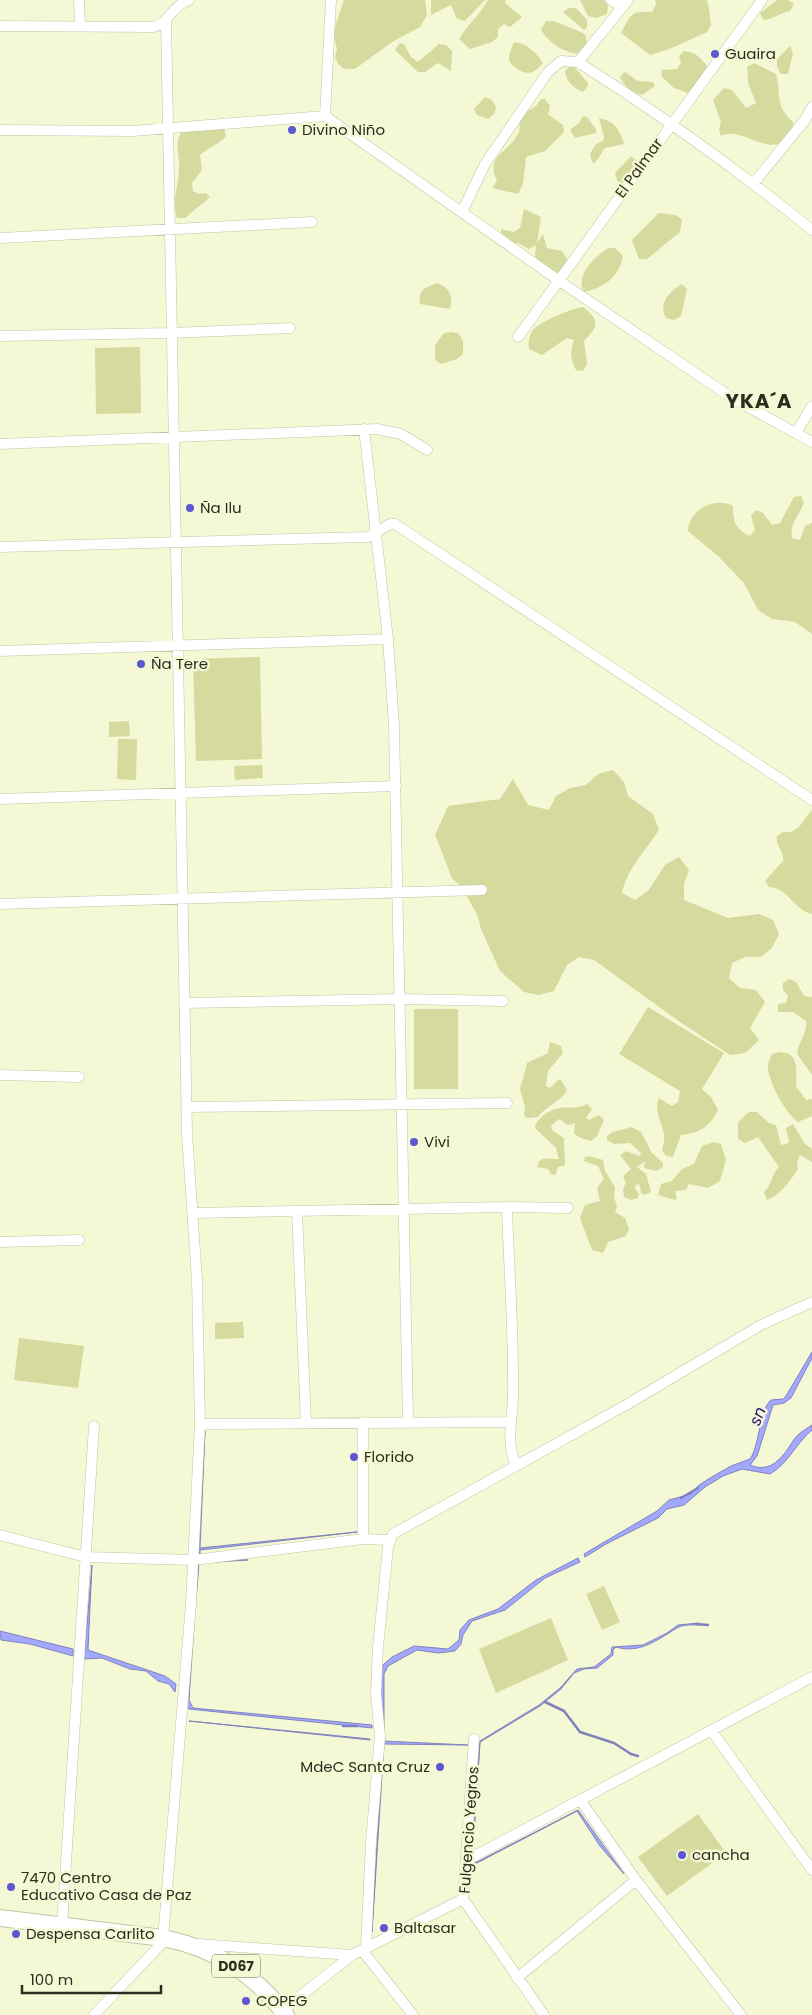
<svg xmlns="http://www.w3.org/2000/svg" width="812" height="2015" font-family="Poppins,sans-serif">
<style>
.green{fill:#d5da9e}
.water{fill:#a3a8ff;stroke:#7f83bc}
.lines{fill:none;stroke-linecap:round;stroke-linejoin:round}
.stream{stroke:#7f83bc;stroke-width:2.5}
.street-casing{stroke:#c2c5a2;stroke-width:11}
.primary-casing{stroke:#c2c5a2;stroke-width:18}
.street{stroke:#fff;stroke-width:10}
.primary{stroke:#fff;stroke-width:16}
.poi-dot{fill:#5d57d0;stroke:#f5f8d4;stroke-width:2}
.labels{text-anchor:middle;stroke-width:5;stroke-linejoin:round;paint-order:stroke}
.shield{fill:#f5f8d4;stroke:#686a55;stroke-width:1}
.shield-label{font-size:14px;font-weight:bold;fill:#2c2d1f}
.poi-label{font-size:15px;fill:#2c2d1f;stroke:#f5f8d4;text-anchor:start}
.street-label{font-size:15px;fill:#2c2d1f;stroke:#f5f8d4}
.water-label{font-size:16px;font-style:italic;fill:#241073;stroke:#f5f8d4}
.district-label{font-size:20px;font-weight:bold;letter-spacing:1px;fill:#2c2d1f;stroke:#f5f8d4}
</style>
<rect width="100%" height="100%" fill="#f5f8d4"/>
<path class="green" d="M344,0H425L427,15L420,27L392,42L355,69H344L338,64L335,57L337,49L333,33Z
M431,0H485L465,21L457,19L451,5L431,15Z
M488,0H506L505,3L522,17L510,27L504,24L498,29V37L492,42L470,49L459,39C468,24 480,15 488,0Z
M580,0H604L608,6L607,14L596,18L588,16Z
M655,0H706L708,3L711,25L707,32L672,48L650,55L621,33C631,15 630,11 652,12L656,4Z
M777,0H788L794,4L790,11C780,13 773,19 763,20L760,13Z
M569,8H576L587,20V27L584,30L563,12Z
M546,21H554L583,33L586,36L587,45L581,54C564,53 550,44 541,30Z
M514,42C528,44 535,52 543,63C534,74 527,76 516,68C512,65 509,62 509,58C509,54 512,47 514,42Z
M400,43L404,44L411,57L418,62L439,44L446,45L452,51L451,71L438,63L425,72H418L395,50Z
M790,46L793,53L788,74H781L777,67V59Z
M684,51C698,52 705,62 712,74L701,86L688,93L674,88L662,77L661,70L677,69L681,63L679,56Z
M754,63L776,74C782,98 774,104 793,122L794,130C791,134 788,139 783,142C765,153 738,126 721,136L719,129L721,122L713,100L724,88L732,90L746,108L756,103L748,83L747,67Z
M572,64L588,83V86L583,92C573,88 566,81 565,71Z
M625,72L638,81L653,82L655,86L642,95C630,93 626,87 620,77Z
M485,97L492,100L496,107L494,114L488,119L477,115L474,109Z
M541,99H545L550,106L548,114L563,125L564,132L545,151L526,157L523,184L518,194L492,188L497,181C484,154 510,153 519,132C520,128 519,120 519,116L536,106Z
M583,116L587,117L596,129V133L575,138L570,130L579,123Z
M599,118C615,122 619,128 624,144L605,148L595,163L592,162L590,154L596,144L603,141L604,137Z
M203,120H212L224,128L226,136C220,144 209,147 200,155L202,170L192,183L193,191L199,194L206,193L210,197L185,218H177C171,199 180,183 179,164C179,151 174,142 183,130C187,123 196,122 203,120Z
M631,156L640,163L626,188L619,185L615,173Z
M524,209L541,217L537,243L543,234L547,248L562,251L572,267L569,273L558,272L547,276L534,268L536,245L529,249L518,243L507,245L502,240L501,229L514,232L520,228Z
M659,213L676,215L682,220L680,232L647,259H639L632,240Z
M608,248H615L623,256C619,277 604,288 584,292C575,275 594,258 608,248Z
M437,283C450,288 453,296 450,309L420,304C418,289 425,288 437,283Z
M682,284L687,289L681,316L674,320L666,318C658,304 669,291 682,284Z
M583,307C601,321 598,326 584,341L587,364L583,371L576,370C570,358 570,352 574,340L567,338L542,355L529,349C528,341 529,333 536,327C543,321 573,308 583,307Z
M452,332L459,334L463,341V354L457,359L441,364L435,360V345L444,333Z
M140,347L141,413L96,414L95,348Z
M801,496L804,503C799,515 789,525 792,538L800,540L805,526L812,523V519V634L795,622L772,619L758,610L744,583L718,556L688,531C689,510 714,496 733,506C733,521 735,529 750,536L755,530L751,516L756,510L763,513L772,525L780,523L794,497Z
M260,657L262,759L196,761L193,659Z
M129,721L130,736L109,737V722Z
M118,739H137L136,780L117,779Z
M262,765L263,778L235,780L234,766Z
M613,770L624,782L628,796L653,814L659,830C646,850 627,869 622,893L635,900L648,891L665,865L679,857L689,870L684,884V900L728,918L759,914L773,920L779,934L772,948L761,957H745L732,963L729,978L740,988L756,990L765,1002L750,1028L759,1040L745,1053L730,1055L680,1022L594,960L579,957L567,965L554,991L539,995L524,992L500,971L481,929L477,914L462,888L452,878L435,835L448,806L500,799L513,779L528,805L549,810L556,796L570,788L586,785L598,774Z
M811,811L812,812V914C793,910 789,888 769,887L765,881L783,861C785,851 775,847 777,836L783,832C798,834 802,822 811,811Z
M789,979L796,982L804,996L812,997V1075C809,1070 800,1059 798,1055C794,1048 808,1035 806,1021L793,1012H778V1004L786,1003L788,996L783,990V983Z
M648,1007L724,1053L702,1089L711,1097L718,1110C710,1127 699,1133 681,1135L673,1157L666,1156L662,1150C663,1146 665,1139 664,1134C661,1120 654,1113 659,1098L672,1106L678,1102L680,1091L619,1054Z
M414,1009H458V1089H414Z
M550,1042L561,1046L563,1053L548,1071L546,1086L550,1088L558,1080H561L567,1090C560,1103 545,1106 538,1117L527,1118L524,1115L525,1107L520,1089L526,1067L527,1063L548,1053Z
M780,1052C800,1053 796,1070 796,1086L806,1100L812,1099V1116L798,1122C785,1113 771,1085 768,1070C767,1064 770,1059 772,1054Z
M587,1104L592,1109L586,1118L589,1120L599,1115L604,1120L597,1136L591,1141L581,1138L574,1134L575,1123L568,1125L559,1119L551,1126L552,1130L564,1138L565,1165L558,1167L556,1174L552,1175L548,1169L537,1167C540,1154 551,1160 559,1159L556,1148L535,1128C536,1121 539,1119 544,1115C564,1101 569,1113 587,1104Z
M749,1112H757L769,1123L776,1125L781,1145L789,1143L786,1128L793,1124L805,1144L812,1149V1162L800,1155L797,1162L798,1169C791,1180 779,1196 767,1200L764,1192C772,1185 771,1175 779,1167L758,1137L745,1143L738,1139V1122Z
M632,1127L641,1132L652,1153L663,1163V1167L656,1171L644,1168L645,1161L637,1167L646,1174L651,1192L644,1195L641,1193L640,1185L636,1184L635,1188L639,1194L638,1198L631,1200L624,1197L623,1189L626,1183L623,1176L631,1169L620,1155L626,1151L640,1156L641,1153L630,1143L614,1144L607,1140V1136L613,1132Z
M713,1142L721,1144L726,1160L720,1181L708,1188L689,1184L686,1190L675,1191L677,1198L675,1200L658,1195L661,1184L672,1181L682,1169L694,1164L702,1146Z
M589,1156L603,1160L605,1171L615,1187L614,1198L617,1205L615,1212L625,1218L629,1229L626,1236L608,1242L603,1253L592,1250L580,1218L585,1205L600,1201L597,1188L604,1179L598,1166L584,1161L585,1157Z
M243,1322L244,1338L215,1339V1323Z
M19,1338L84,1346L78,1388L14,1380Z
M604,1586L620,1622L602,1630L586,1594Z
M551,1618L568,1660L496,1693L479,1649Z
M698,1814L726,1853L667,1896L638,1857Z"/>
<path class="water" d="M812,1352V1358L791,1398L784,1403L773,1405L757,1456L750,1465C771,1474 783,1457 793,1441C797,1434 806,1429 812,1425V1430C796,1443 789,1463 770,1474L742,1469L723,1476L705,1487L684,1505L667,1509L658,1518L606,1544L585,1557L584,1554L657,1511L669,1500L691,1494L699,1485L710,1478L731,1466L750,1459C760,1445 759,1410 771,1400L783,1399L786,1396Z
M205,1431L200,1548L357,1532L200,1550V1557L248,1560L199,1563L196,1601Z
M578,1558L580,1562L545,1578L505,1610L472,1621L463,1635L461,1644L455,1651L438,1653L417,1650L388,1666L384,1674V1731L380,1684L383,1665L392,1657L414,1646L448,1649L459,1640L460,1630L469,1620L498,1609L536,1580Z
M92,1565L88,1650L165,1676L176,1684L175,1692L169,1684L158,1681L146,1671L130,1669L102,1658L84,1659Z
M195,1609L189,1700L193,1708L372,1725V1728L189,1709L187,1707Z
M699,1623L700,1625C693,1625 683,1624 677,1628C657,1640 640,1654 616,1647L613,1650V1655L597,1668L584,1669L574,1673L561,1689L540,1706L480,1742L473,1849L480,1741L539,1705L560,1688L577,1669L594,1667L611,1654L612,1647L643,1645L667,1633L678,1625Z
M0,1631L73,1649V1656L30,1644L1,1640Z
M189,1721L370,1739V1740Z
M383,1741L468,1745L384,1744L372,1932Z
M578,1810L624,1874L600,1846L577,1811L477,1863L471,1864L468,1893L470,1862H477Z"/>
<g class="lines">
<path class="stream" d="M681,1498L698,1488
M696,1624L708,1625
M545,1702L564,1711L580,1732L614,1743L631,1754L638,1756
M343,1726H357"/>
<g class="street-casing">
<path id="street" d="M79,0L80,25
M611,0L622,7
M0,26L153,27C168,25 171,6 189,0
M578,62C657,112 739,171 812,230
M325,116L331,0
M0,130L132,131L325,116L558,280L732,398L812,442
M753,184L805,120L812,107
M462,212L485,164L548,72L561,61L578,62L628,0
M0,238L312,222
M0,336L171,333L290,328
M518,337L762,0
M364,429L388,639L394,726L408,1421
M796,433L812,406
M0,444L377,429L401,434L427,450
M0,547L368,537L390,524H395L812,800
M0,651L388,639
M0,799L396,786
M0,904L482,890
M184,1003L400,999L503,1001
M0,1075L79,1077
M186,1107L507,1103
M507,1207C509,1270 514,1334 513,1398C512,1421 506,1444 516,1465
M297,1211L306,1423
M193,1213L507,1207L568,1208
M0,1242L79,1240
M363,1422V1539
M200,1424L510,1422
M0,1535L86,1557L194,1560L363,1539L389,1540
M711,1730L812,1870
M474,1739L463,1899L544,2015
M581,1801L636,1880L741,2015
M467,1860L812,1677
M62,1925L94,1426
M163,1938L191,1604L200,1424L197,1280L187,1134L166,20
M198,1944L352,1955
M366,1947L371,1842L380,1736L376,1694L378,1647L388,1547L393,1534L626,1405L761,1325L812,1302
M362,1950L413,2015
M517,1978L636,1880
M279,2013L352,1955L463,1899
M94,2015L166,1939"/>
</g>
<g class="primary-casing">
<path id="primary" d="M0,1918L163,1938C215,1948 254,1974 286,2015"/>
</g>
<use href="#street" class="street"/>
<use href="#primary" class="primary"/>
</g>
<g class="poi-dot">
<circle cx="715" cy="54" r="5"/>
<circle cx="292" cy="130" r="5"/>
<circle cx="190" cy="508" r="5"/>
<circle cx="141" cy="664" r="5"/>
<circle cx="414" cy="1142" r="5"/>
<circle cx="354" cy="1457" r="5"/>
<circle cx="440" cy="1767" r="5"/>
<circle cx="682" cy="1855" r="5"/>
<circle cx="11" cy="1887" r="5"/>
<circle cx="384" cy="1928" r="5"/>
<circle cx="16" cy="1934" r="5"/>
<circle cx="246" cy="2001" r="5"/>
</g>
<g class="labels">
<rect class="shield" x="212" y="1954.5" width="48" height="23" rx="4"/>
<g class="shield-label">
<text x="236" y="1971">D067</text>
</g>
<g class="poi-label">
<text x="725" y="59">Guaira</text>
<text x="302" y="135">Divino Niño</text>
<text x="200" y="513">Ña Ilu</text>
<text x="151" y="669">Ña Tere</text>
<text x="424" y="1147">Vivi</text>
<text x="364" y="1462">Florido</text>
<text x="430" y="1772" text-anchor="end">MdeC Santa Cruz</text>
<text x="692" y="1860">cancha</text>
<text x="21" y="1883">7470 Centro<tspan x="21" dy="17">Educativo Casa de Paz</tspan></text>
<text x="394" y="1933">Baltasar</text>
<text x="26" y="1939">Despensa Carlito</text>
<text x="256" y="2006">COPEG</text>
</g>
<g class="street-label">
<text transform="translate(639 168) rotate(-54)" y="5">El Palmar</text>
<text transform="translate(469 1830) rotate(-86)" y="5">Fulgencio Yegros</text>
</g>
<g class="water-label">
<text transform="translate(757 1416) rotate(-69)" y="6">sn</text>
</g>
<g class="district-label">
<text x="759" y="408">YKA´A</text>
</g>
</g>
<path d="M22 1985v8h139v-8" fill="none" stroke="#2c2d1f" stroke-width="2.5"/>
<text x="30" y="1985" font-size="15" fill="#2c2d1f" stroke="#f5f8d4" stroke-width="4" paint-order="stroke">100 m</text>
</svg>
